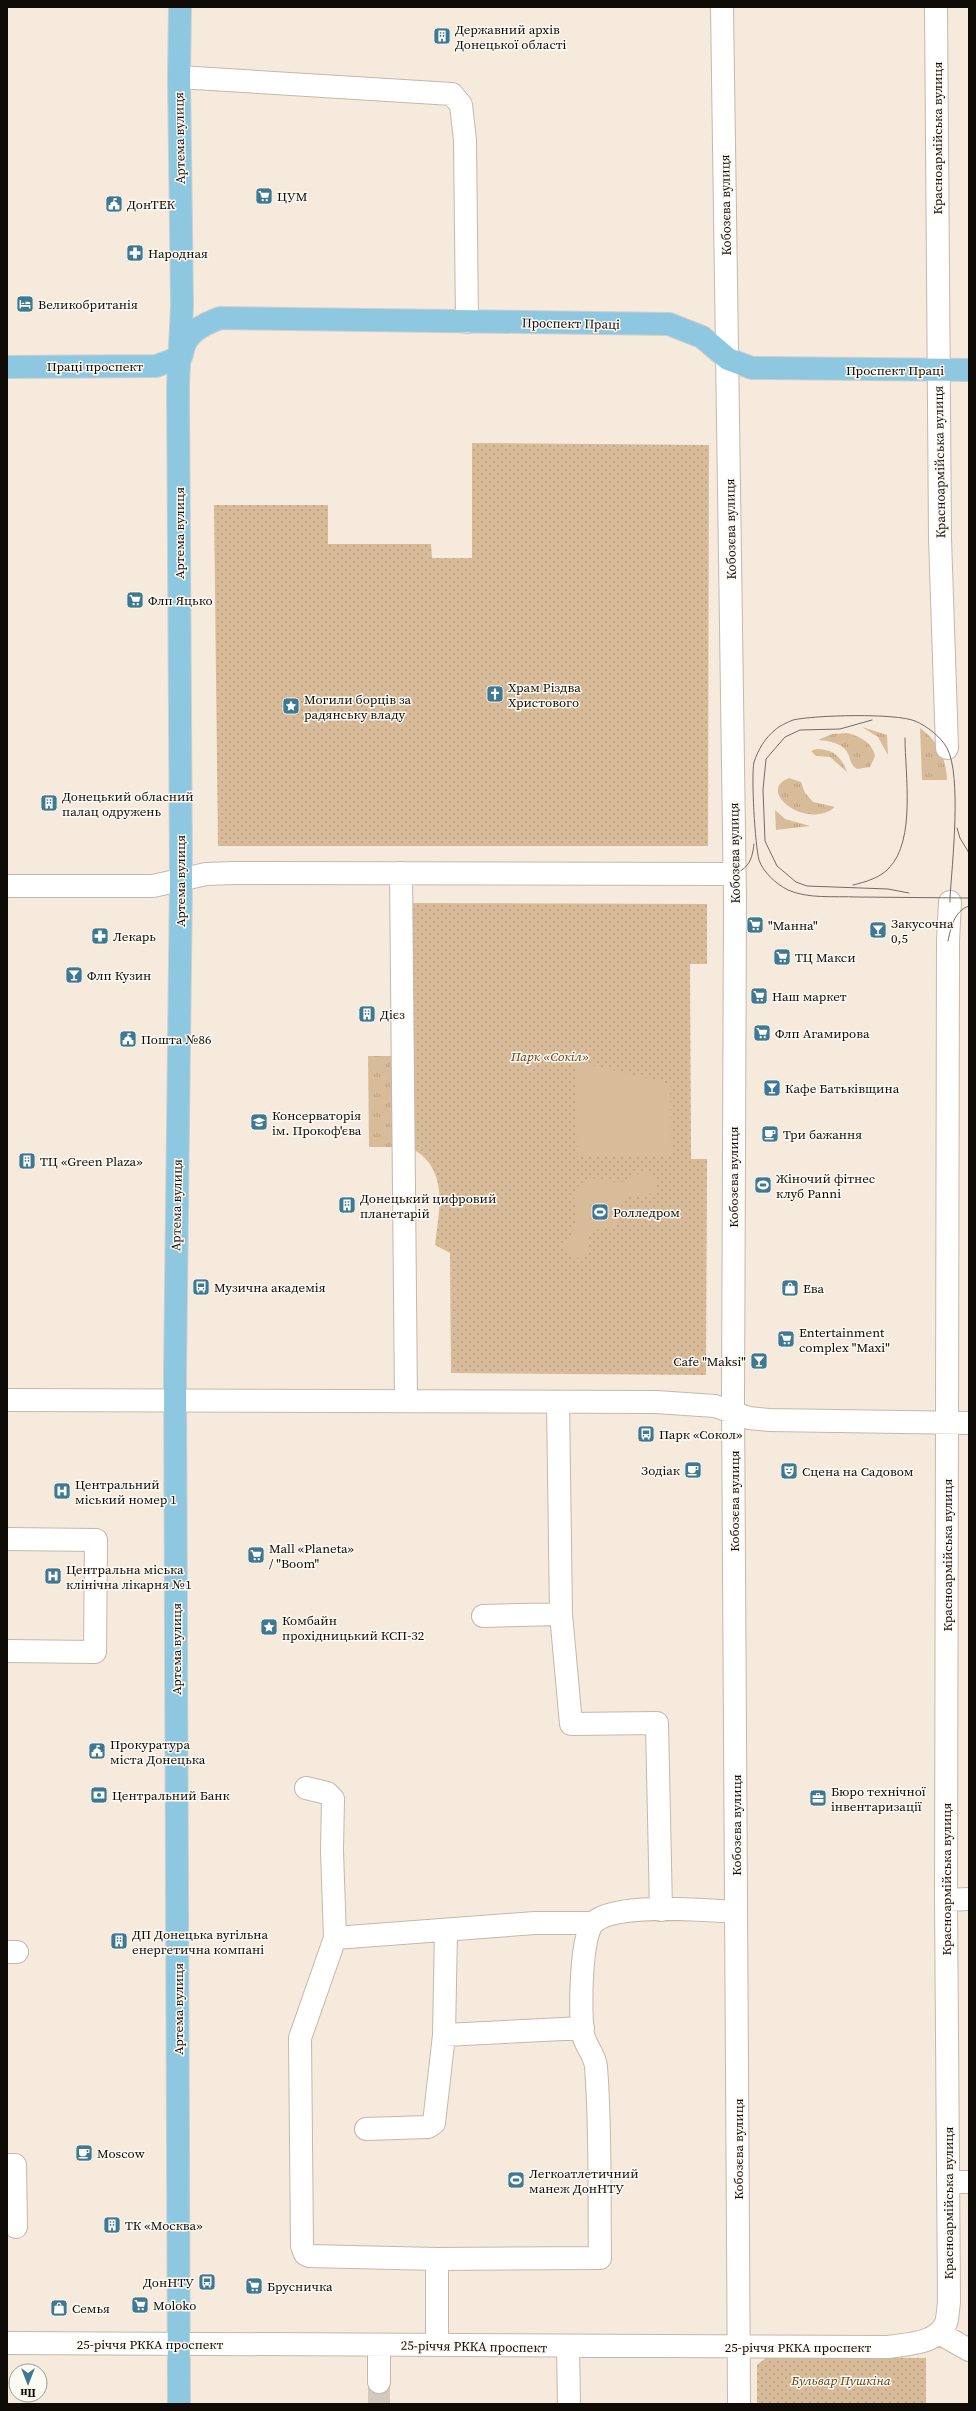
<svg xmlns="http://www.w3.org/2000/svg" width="976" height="2411" font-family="'Source Serif 4',serif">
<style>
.grass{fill:url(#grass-tufts)}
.park{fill:url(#park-dots)}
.pitch{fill:#d8bb99}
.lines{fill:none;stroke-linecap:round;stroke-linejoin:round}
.minor-tunnel{stroke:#d3c9bd;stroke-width:22;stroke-dasharray:22 11;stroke-linecap:butt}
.minor-casing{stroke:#c3b8ab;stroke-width:24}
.major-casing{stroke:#cfcece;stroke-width:24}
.minor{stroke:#fff;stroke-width:22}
.major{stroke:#8ec8e0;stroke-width:22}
.tram{stroke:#736c64;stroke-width:1}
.labels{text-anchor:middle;stroke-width:3;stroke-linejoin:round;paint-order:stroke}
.poi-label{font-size:13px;fill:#0f0c08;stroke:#fdf9f3;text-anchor:start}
.street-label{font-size:13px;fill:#0f0c08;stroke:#fdf9f3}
.park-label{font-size:13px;font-style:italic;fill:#5c3c0e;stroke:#fdf9f3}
</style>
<defs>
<pattern id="grass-tufts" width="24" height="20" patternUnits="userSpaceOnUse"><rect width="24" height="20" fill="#d8bb99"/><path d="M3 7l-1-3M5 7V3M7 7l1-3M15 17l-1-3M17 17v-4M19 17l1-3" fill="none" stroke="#b8a082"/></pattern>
<pattern id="park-dots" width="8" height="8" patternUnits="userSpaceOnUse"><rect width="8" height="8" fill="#d8bb99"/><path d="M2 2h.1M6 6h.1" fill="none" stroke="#b8a082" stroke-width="1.8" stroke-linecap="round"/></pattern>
</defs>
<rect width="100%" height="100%" fill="#f6eadd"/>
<path class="grass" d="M862,727L887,735L888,755L878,737Z
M920,728C938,741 946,758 947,780H922Z
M847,733C859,736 872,742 875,756L870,767L857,769C851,765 851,762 849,756C845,743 829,741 818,740L832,734Z
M816,749C833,749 841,756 847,772L830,757L816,756L811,751Z
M789,778L801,782L805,793L813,802L835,807C807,831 755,791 789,778Z
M775,810L785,819L810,826L776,830Z
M368,1056H395V1145L392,1147H369Z"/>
<path class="park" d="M472,443L709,445L708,846H218L214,505H328V544H431L432,558H472Z
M406,903L707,904V964H690L691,1159H707L706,1375L451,1373L450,1253L435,1245C439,1210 450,1169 411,1148Z
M767,2357L926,2358V2404H757V2365Z"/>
<path class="pitch" d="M575,1061L670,1084L671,1155L578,1156Z
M643,1172L655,1176L657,1187L654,1193L628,1197L621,1203L622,1216L618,1225L590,1231L587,1237L589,1253C582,1259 577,1259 568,1255L565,1246C580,1222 579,1219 573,1193C592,1165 603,1188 626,1181C632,1179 637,1174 643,1172Z"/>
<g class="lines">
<path class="minor-tunnel" d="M379,2382V2404"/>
<g class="minor-casing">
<path id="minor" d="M722,7L735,902L733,1400L739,2404
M936,7L940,538L947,748
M179,77L452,94L461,105L465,140L467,322
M401,873L406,1401
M7,886H153L206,874L234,873L734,874
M7,1400L656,1402L715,1406L749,1418L769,1420L969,1423
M558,1402L561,1614
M7,1539L96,1540L95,1652L7,1651
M483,1616L561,1614L571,1724L657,1723L661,1910
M306,1788L327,1793L333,1799L332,1851L335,1938
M946,1900L969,1899
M592,1923H535L335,1938L300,2038L302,2246L305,2254L309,2256L437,2259L600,2258C599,2195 601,2130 596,2067C595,2054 585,2046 583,2034C580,2015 580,1933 594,1922C617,1902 704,1910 736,1912
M446,1930L444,2035L583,2028
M7,1952H17
M366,2129L428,2127L434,2123L444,2035
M7,2165H15L16,2227
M948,2182H969
M939,2333L969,2350
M7,2343L888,2347C907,2344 937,2344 946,2323C948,2317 948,2308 949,2302L946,1900L948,941L950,902
M379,2345V2382
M437,2345V2259
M568,2347L569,2404"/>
</g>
<g class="major-casing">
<path id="major" d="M182,354C185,333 202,325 220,318L669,324L702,337L728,359L752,368L969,370
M7,367L156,366L181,357
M179,2404L175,1373L181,880L178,386L182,306L179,77L180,7"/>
</g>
<use href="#minor" class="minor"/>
<use href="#major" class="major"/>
<path class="tram" d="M872,720L840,729L800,730L785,737L766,759L763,790L765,841L777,866L796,882L807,886L888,889L909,893
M957,828L960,838L969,853
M734,874C749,868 752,860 754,844
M853,885C865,882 880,878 889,868C916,840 905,774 905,738
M950,902V898C952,864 962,776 947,748C941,737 927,726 915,721C896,713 815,715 793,720C788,722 779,726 775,730C765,738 758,750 754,762C751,776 755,845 759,860C763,872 776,884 788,890C808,899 835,896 857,897C894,897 932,898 969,898
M948,941C951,927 954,911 969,906"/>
</g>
<defs>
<g id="building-square" transform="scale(0.9)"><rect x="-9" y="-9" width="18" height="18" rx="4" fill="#3e7891" stroke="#fdf9f3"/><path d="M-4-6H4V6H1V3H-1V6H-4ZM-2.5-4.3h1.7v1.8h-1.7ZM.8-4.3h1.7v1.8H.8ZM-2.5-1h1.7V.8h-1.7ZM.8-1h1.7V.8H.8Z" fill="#fff"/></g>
<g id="supermarket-square" transform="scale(0.9)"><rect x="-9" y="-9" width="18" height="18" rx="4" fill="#3e7891" stroke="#fdf9f3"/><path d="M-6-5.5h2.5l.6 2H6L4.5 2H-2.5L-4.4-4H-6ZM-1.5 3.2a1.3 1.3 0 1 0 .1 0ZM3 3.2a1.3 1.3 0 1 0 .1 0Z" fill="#fff"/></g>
<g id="civic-square" transform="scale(0.9)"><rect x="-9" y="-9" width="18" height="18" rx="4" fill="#3e7891" stroke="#fdf9f3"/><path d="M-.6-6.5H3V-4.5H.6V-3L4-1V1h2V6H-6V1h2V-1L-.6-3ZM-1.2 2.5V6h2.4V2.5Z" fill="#fff"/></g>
<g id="pharmacy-square" transform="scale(0.9)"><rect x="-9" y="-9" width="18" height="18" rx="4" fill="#3e7891" stroke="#fdf9f3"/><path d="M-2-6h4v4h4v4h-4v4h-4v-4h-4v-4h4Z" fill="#fff"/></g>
<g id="hotel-square" transform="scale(0.9)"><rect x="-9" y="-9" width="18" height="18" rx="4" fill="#3e7891" stroke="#fdf9f3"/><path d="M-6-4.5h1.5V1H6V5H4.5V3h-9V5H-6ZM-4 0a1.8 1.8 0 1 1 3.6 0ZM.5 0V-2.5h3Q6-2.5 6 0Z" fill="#fff"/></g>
<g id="church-square" transform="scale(0.9)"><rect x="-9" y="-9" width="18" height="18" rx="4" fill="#3e7891" stroke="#fdf9f3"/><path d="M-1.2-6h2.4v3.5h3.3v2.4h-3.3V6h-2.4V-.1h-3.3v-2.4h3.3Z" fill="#fff"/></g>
<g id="sight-square" transform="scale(0.9)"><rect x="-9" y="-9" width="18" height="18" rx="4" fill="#3e7891" stroke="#fdf9f3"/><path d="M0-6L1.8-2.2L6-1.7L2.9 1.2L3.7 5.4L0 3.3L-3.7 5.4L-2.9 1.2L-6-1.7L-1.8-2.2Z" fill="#fff"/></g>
<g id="bar-square" transform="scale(0.9)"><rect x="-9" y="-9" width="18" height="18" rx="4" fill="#3e7891" stroke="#fdf9f3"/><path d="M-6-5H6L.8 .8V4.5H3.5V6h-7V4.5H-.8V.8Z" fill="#fff"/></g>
<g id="university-square" transform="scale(0.9)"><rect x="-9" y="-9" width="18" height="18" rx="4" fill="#3e7891" stroke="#fdf9f3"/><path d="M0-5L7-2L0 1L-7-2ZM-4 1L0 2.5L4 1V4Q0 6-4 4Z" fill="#fff"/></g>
<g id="cafe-square" transform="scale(0.9)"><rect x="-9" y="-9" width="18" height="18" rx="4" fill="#3e7891" stroke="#fdf9f3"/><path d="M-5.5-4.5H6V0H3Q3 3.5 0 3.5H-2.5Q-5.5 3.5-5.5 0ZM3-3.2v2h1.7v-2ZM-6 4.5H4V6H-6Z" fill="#fff"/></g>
<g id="stadium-square" transform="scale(0.9)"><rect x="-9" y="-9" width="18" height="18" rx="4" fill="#3e7891" stroke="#fdf9f3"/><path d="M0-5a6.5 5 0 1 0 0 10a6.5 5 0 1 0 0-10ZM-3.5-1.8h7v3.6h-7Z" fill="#fff"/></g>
<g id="bus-square" transform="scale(0.9)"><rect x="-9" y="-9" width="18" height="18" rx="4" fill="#3e7891" stroke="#fdf9f3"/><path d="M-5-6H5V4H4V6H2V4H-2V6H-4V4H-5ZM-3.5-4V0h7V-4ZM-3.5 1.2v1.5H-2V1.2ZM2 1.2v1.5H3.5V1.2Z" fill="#fff"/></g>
<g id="shop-square" transform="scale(0.9)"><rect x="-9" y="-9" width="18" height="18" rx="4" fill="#3e7891" stroke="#fdf9f3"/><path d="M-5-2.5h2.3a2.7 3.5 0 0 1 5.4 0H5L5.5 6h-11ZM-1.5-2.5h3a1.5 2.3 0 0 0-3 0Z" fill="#fff"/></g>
<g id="theatre-square" transform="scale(0.9)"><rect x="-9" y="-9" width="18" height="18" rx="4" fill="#3e7891" stroke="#fdf9f3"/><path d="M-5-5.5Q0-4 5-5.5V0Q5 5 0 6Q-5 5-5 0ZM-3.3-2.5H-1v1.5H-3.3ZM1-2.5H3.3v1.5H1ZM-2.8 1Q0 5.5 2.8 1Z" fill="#fff"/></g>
<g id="hospital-square" transform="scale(0.9)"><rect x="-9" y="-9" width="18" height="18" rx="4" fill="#3e7891" stroke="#fdf9f3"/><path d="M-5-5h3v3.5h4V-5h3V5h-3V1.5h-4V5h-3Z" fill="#fff"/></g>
<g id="bank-square" transform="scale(0.9)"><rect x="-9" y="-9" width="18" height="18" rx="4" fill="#3e7891" stroke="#fdf9f3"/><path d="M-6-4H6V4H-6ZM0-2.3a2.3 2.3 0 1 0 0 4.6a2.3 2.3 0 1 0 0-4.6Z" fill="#fff"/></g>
<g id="office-square" transform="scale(0.9)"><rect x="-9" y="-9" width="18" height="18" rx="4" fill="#3e7891" stroke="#fdf9f3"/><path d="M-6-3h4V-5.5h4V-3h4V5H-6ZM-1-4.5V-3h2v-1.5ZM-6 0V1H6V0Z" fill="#fff"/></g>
</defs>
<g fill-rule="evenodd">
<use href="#building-square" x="442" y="36"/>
<use href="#supermarket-square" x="264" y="196"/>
<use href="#civic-square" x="114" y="204"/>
<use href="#pharmacy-square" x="135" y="253"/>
<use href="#hotel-square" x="25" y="304"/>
<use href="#supermarket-square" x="135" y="600"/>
<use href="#church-square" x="495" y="694"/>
<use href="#sight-square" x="291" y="706"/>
<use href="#building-square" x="49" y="803"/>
<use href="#supermarket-square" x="755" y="925"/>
<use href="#bar-square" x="878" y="930"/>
<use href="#pharmacy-square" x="100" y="936"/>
<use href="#supermarket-square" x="782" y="957"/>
<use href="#bar-square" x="74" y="975"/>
<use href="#supermarket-square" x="759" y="996"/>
<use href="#building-square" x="367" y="1014"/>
<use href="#supermarket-square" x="762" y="1033"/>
<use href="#civic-square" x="128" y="1039"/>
<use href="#bar-square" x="772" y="1088"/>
<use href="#university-square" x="259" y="1122"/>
<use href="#cafe-square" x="770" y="1134"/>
<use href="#building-square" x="27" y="1161"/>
<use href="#stadium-square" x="763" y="1185"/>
<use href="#building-square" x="347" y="1205"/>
<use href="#stadium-square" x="600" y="1212"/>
<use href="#bus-square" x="201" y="1287"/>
<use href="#shop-square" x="790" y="1288"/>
<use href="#supermarket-square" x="786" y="1339"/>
<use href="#bar-square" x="759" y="1361"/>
<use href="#bus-square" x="646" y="1434"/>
<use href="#cafe-square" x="693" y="1470"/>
<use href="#theatre-square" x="789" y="1471"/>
<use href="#hospital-square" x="62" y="1491"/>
<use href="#supermarket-square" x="256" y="1555"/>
<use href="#hospital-square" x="53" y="1576"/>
<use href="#sight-square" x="269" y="1627"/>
<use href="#civic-square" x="97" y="1751"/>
<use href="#bank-square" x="99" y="1795"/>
<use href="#office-square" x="818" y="1798"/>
<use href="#building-square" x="119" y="1941"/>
<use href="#cafe-square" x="84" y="2153"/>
<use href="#stadium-square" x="516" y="2180"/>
<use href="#building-square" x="112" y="2225"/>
<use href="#bus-square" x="207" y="2282"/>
<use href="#supermarket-square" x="254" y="2286"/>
<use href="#supermarket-square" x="140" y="2305"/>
<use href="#shop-square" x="59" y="2308"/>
</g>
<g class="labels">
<g class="poi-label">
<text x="455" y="34">Державний архів<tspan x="455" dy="15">Донецької області</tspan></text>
<text x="277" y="201">ЦУМ</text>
<text x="127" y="209">ДонТЕК</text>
<text x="148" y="258">Народная</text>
<text x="38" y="309">Великобританія</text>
<text x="148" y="605">Флп Яцько</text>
<text x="508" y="692">Храм Різдва<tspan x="508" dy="15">Христового</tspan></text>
<text x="304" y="704">Могили борців за<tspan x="304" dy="15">радянську владу</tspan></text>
<text x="62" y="801">Донецький обласний<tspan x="62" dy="15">палац одружень</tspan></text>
<text x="891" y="928">Закусочна<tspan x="891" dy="15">0,5</tspan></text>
<text x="768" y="930">"Манна"</text>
<text x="113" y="941">Лекарь</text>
<text x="795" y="962">ТЦ Макси</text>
<text x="87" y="980">Флп Кузин</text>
<text x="772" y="1001">Наш маркет</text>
<text x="380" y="1019">Дієз</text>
<text x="775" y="1038">Флп Агамирова</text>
<text x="141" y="1044">Пошта №86</text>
<text x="785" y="1093">Кафе Батьківщина</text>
<text x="272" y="1120">Консерваторія<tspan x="272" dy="15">ім. Прокоф'єва</tspan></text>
<text x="783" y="1139">Три бажання</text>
<text x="40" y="1166">ТЦ «Green Plaza»</text>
<text x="776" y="1183">Жіночий фітнес<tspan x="776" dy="15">клуб Panni</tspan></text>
<text x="360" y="1203">Донецький цифровий<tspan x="360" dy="15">планетарій</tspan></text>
<text x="613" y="1217">Ролледром</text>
<text x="214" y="1292">Музична академія</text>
<text x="803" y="1293">Ева</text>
<text x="799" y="1337">Entertainment<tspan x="799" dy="15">complex "Maxi"</tspan></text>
<text x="746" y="1366" text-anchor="end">Cafe "Maksi"</text>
<text x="659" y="1439">Парк «Сокол»</text>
<text x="680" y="1475" text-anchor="end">Зодіак</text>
<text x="802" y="1476">Сцена на Садовом</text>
<text x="75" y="1489">Центральний<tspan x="75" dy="15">міський номер 1</tspan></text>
<text x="269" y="1553">Mall «Planeta»<tspan x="269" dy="15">/ "Boom"</tspan></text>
<text x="66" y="1574">Центральна міська<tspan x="66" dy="15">клінічна лікарня №1</tspan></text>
<text x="282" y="1625">Комбайн<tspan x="282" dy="15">прохідницький КСП-32</tspan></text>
<text x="110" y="1749">Прокуратура<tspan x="110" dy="15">міста Донецька</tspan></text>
<text x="831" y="1796">Бюро технічної<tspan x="831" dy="15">інвентаризації</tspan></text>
<text x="112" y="1800">Центральний Банк</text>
<text x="132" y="1939">ДП Донецька вугільна<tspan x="132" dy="15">енергетична компані</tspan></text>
<text x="97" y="2158">Moscow</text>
<text x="529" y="2178">Легкоатлетичний<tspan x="529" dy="15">манеж ДонНТУ</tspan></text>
<text x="125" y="2230">ТК «Москва»</text>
<text x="194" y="2287" text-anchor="end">ДонНТУ</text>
<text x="267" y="2291">Брусничка</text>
<text x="153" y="2310">Moloko</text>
<text x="72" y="2313">Семья</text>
</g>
<g class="street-label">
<text transform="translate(179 138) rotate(-91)" y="5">Артема вулиця</text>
<text transform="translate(937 138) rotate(-90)" y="5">Красноармійська вулиця</text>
<text transform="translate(725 205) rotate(-91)" y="5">Кобозєва вулиця</text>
<text transform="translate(571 323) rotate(1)" y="5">Проспект Праці</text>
<text x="95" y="371">Праці проспект</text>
<text x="895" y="375">Проспект Праці</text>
<text transform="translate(939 462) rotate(-91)" y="5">Красноармійська вулиця</text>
<text transform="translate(730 529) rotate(-91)" y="5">Кобозєва вулиця</text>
<text transform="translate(179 533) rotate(-90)" y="5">Артема вулиця</text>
<text transform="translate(734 853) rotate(-91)" y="5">Кобозєва вулиця</text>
<text transform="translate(180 881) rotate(-90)" y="5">Артема вулиця</text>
<text transform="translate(733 1177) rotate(-90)" y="5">Кобозєва вулиця</text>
<text transform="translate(176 1205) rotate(-89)" y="5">Артема вулиця</text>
<text transform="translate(734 1501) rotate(-90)" y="5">Кобозєва вулиця</text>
<text transform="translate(947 1555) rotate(-90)" y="5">Красноармійська вулиця</text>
<text transform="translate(176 1649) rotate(-90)" y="5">Артема вулиця</text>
<text transform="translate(736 1825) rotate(-90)" y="5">Кобозєва вулиця</text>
<text transform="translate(946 1879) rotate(-90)" y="5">Красноармійська вулиця</text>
<text transform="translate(178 2009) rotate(-90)" y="5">Артема вулиця</text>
<text transform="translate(738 2149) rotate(-90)" y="5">Кобозєва вулиця</text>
<text transform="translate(948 2203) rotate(-90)" y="5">Красноармійська вулиця</text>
<text x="150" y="2349">25-річчя РККА проспект</text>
<text transform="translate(474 2346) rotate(1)" y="5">25-річчя РККА проспект</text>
<text x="798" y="2352">25-річчя РККА проспект</text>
</g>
<g class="park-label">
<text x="550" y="1061">Парк «Сокіл»</text>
<text x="841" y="2385">Бульвар Пушкіна</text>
</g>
</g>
<rect width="976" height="2411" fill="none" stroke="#0f0c08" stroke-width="16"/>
<g transform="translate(28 2383) rotate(180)"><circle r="19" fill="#fdf9f3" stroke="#9e9a95"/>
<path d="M0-3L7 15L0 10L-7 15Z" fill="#3e7891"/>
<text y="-6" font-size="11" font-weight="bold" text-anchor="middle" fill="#0f0c08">Пн</text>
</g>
</svg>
